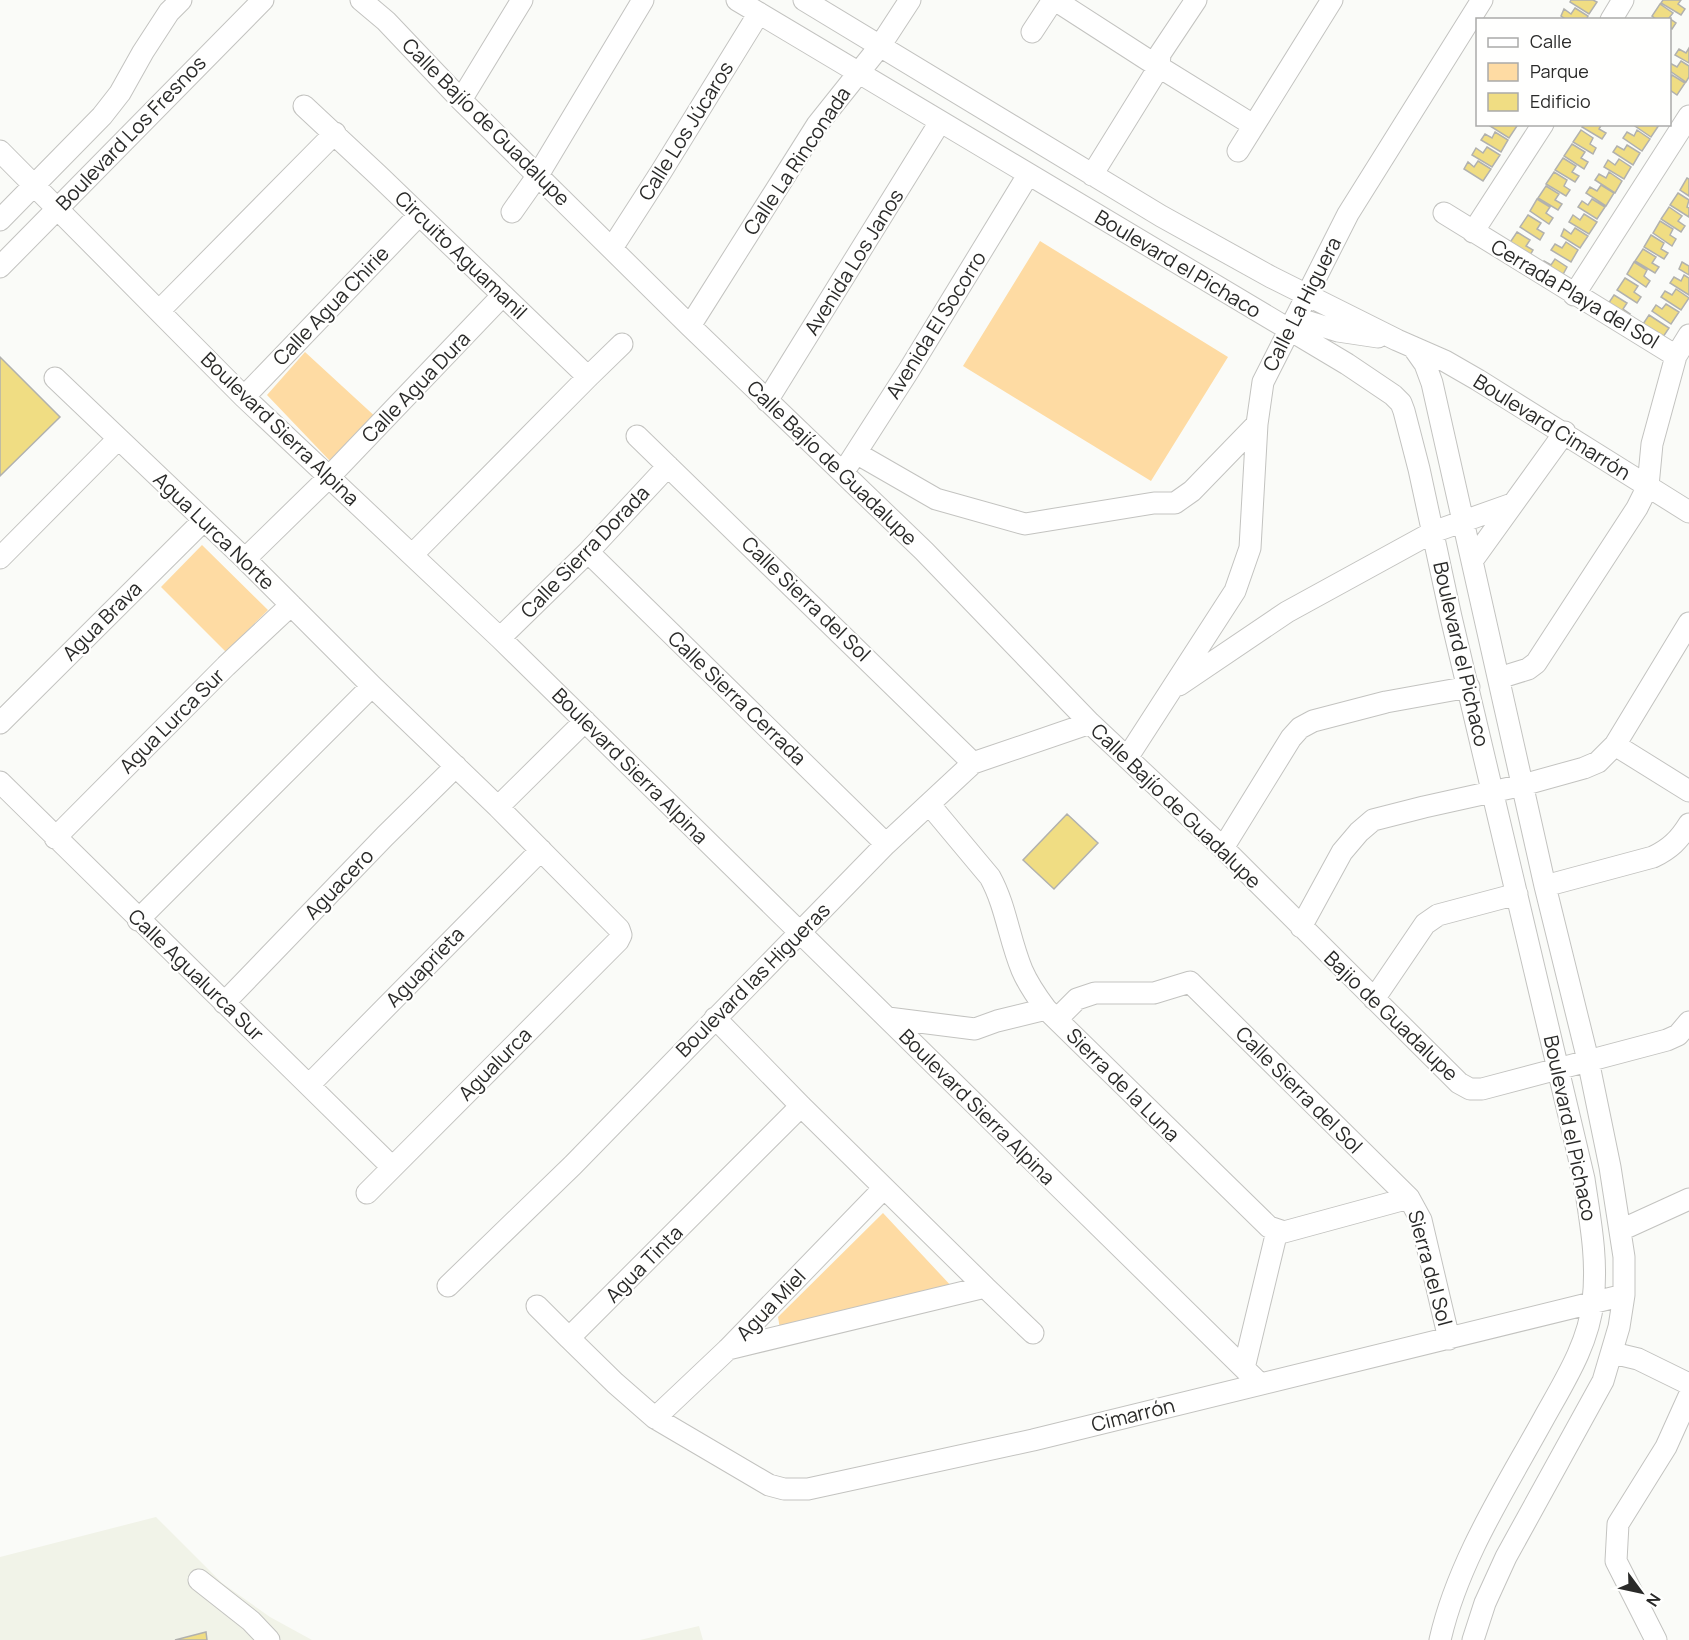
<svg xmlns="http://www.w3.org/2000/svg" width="1689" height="1640" font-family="Manrope,sans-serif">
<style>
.built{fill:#f1f3e8}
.green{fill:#fedba3}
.building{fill:#f0dd83;stroke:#b1b1ae;stroke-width:1.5}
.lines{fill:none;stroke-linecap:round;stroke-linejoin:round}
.minor-casing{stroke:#c3c3c0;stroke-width:23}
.minor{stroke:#fff;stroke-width:21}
.labels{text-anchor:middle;stroke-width:4.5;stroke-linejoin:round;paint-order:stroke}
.street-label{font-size:20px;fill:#2a2a29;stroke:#fffffe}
</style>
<rect width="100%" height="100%" fill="#fafbf8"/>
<path class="built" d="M156,1517L222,1583L270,1617L312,1640H0V1557Z
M699,1626L703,1640H640Z"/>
<path class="green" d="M1040,241L1228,357L1151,481L963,366Z
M305,352L379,420L331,462L267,395Z
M202,545L268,610L226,652L161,587Z
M883,1213L954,1289L780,1329L778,1317Z"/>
<path class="building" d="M1571,0H1593L1597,2L1589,14L1570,2Z
M1663,0H1681L1678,4L1685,9L1681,15L1661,3Z
M1660,4L1673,13L1669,18L1676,23L1672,29L1670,28V20H1657L1652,16Z
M1575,8L1588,16L1586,20H1567L1561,16L1564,9L1571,14Z
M1689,48V63L1675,55L1679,49L1686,53Z
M1681,61L1689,66V77L1686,82L1670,71V63L1677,67Z
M1672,75L1685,83L1677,95L1670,90V79Z
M1491,124H1514L1517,126L1509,138L1490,126Z
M1584,124H1602L1599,129L1606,133L1602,139L1582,127Z
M1632,124H1658L1659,125L1651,137Z
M1581,130L1593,138L1590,144L1596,148L1593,154L1573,142Z
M1637,130L1650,139L1642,151L1623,138L1627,132L1634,136Z
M1495,132L1508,140L1501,152L1481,140L1485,134L1492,138Z
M1572,144L1585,152L1581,158L1588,162L1584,169L1564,156Z
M1627,145L1640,153L1633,165L1613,152L1617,146L1624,150Z
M1487,147L1500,155L1492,167L1472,155L1476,148L1483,153Z
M1563,158L1576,166L1572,172L1579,176L1575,182L1555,170Z
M1619,159L1631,167L1624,179L1604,167L1608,160L1615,165Z
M1478,161L1491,169L1483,181L1464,169L1468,162L1474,167Z
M1554,172L1567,180L1564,186L1570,190L1566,196L1546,184Z
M1609,172L1622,181L1615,193L1595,180L1599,174L1606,178Z
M1687,178L1689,179V196L1680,190Z
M1601,185L1614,193L1606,206L1586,193L1590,187L1597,191Z
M1546,186L1559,194L1555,200L1562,204L1558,210L1538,198Z
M1678,193L1689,200L1687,207L1689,208V217L1670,205Z
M1537,199L1550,207L1546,213L1553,218L1549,224L1530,211Z
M1592,199L1605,207L1597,219L1578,207L1582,201L1588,205Z
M1669,207L1682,216L1678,221L1685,226L1681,232L1661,219Z
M1584,214L1597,222L1589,234L1569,222L1573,215L1580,220Z
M1528,215L1541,223L1537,229L1544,233L1540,240L1520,227Z
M1660,221L1673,229L1670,235L1676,239L1672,246L1653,233Z
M1575,228L1588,236L1580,248L1561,236L1564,229L1571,234Z
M1517,232L1530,240L1526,246L1533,250L1529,257L1509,244Z
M1651,235L1664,243L1661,249L1668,253L1664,259L1644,247Z
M1566,242L1578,250L1571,262L1551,250L1555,244L1562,248Z
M1643,249L1656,257L1652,263L1659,267L1655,273L1635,261Z
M1555,259L1567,267L1560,280L1540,267L1544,261L1551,265Z
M1634,262L1647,270L1644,276L1650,281L1646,287L1627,274Z
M1682,262L1689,266V275L1679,269Z
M1684,275L1689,278V295L1670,283L1674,277L1681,281Z
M1625,278L1638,286L1634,292L1641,297L1637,303L1617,290Z
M1676,289L1689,298L1681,310L1661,297L1665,291L1672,295Z
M1614,295L1627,303L1623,309L1630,314L1626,320L1606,307Z
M1666,304L1679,312L1671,324L1652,311L1656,305L1662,309Z
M1649,315L1669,328L1661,340L1641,327Z
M0,357L60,417L0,476Z
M1067,814L1098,843L1054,889L1023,860Z
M206,1632L207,1640H175Z"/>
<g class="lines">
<g class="minor-casing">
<path id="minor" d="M361,0L386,21L461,100L690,326L924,551L1090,723L1223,848L1459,1083L1470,1089H1482L1667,1040L1678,1035L1689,1022
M737,0L1347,364L1393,395L1401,403L1404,411L1419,469L1451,617L1584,1179C1590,1220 1598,1259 1593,1301C1589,1343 1564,1382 1544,1418C1505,1489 1458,1561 1440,1640
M804,0L1161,216L1271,277L1397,340L1445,361L1478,380L1689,512
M1055,0L1148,60L1253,125
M1611,20L1623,0
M1032,32L1053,0
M461,100L522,0
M304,106L379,176L588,377
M0,151L244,397L500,638L1259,1383
M1238,151L1332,0
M1092,175L1159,67L1160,54L1196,0
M512,212L538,175L643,0
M1444,213L1676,356
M0,220L102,116L120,93L143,52L169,12L181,0
M1473,232L1543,124
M612,248L661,172L759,13
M0,267L263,0
M1574,295L1689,116
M159,311L335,133
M690,326L817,125L880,46L910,0
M1290,330L1300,323L1309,322L1338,331L1378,337
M1413,347L1425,364L1432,383L1545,886L1588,1060L1610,1167L1624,1257V1295L1619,1327L1603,1381L1506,1557L1485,1603L1473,1640
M55,378L245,559L372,686L498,807L619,929L621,935L618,941L367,1193
M244,397L419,215
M767,401L940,122
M637,436L973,763
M856,453L936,499L1025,524L1154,503H1175L1192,491L1257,424
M848,465L909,370L1028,175
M588,552L886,844
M413,554L588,377L622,344
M0,558L118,439
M245,559L329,477L502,296
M1472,561L1565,432
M500,638L588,552L668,466
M1499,678L1528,669L1536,663L1637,508L1648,486L1652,444L1676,356L1689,335
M1179,685L1287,612L1433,532L1512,504
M0,723L204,520
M1615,745L1689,791
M1127,758L1235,591L1250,548L1257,424L1263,382L1348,214L1482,0
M0,782L392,1167
M929,804L990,877C1006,906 1009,939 1022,970C1028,984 1037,997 1046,1009L1269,1227L1284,1232L1409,1198
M498,807L585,721
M55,838L226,666L291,605
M1223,848L1291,738L1300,728L1313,721L1386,702L1469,687
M1545,886L1653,857C1670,849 1679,840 1689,824
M138,920L372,686
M1301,927L1342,852L1359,832L1373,820L1424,807L1523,785L1584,768L1598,762L1615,745L1689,623
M1374,999L1425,924L1438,915L1517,894
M224,1003L385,836L456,766
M715,1018L801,1106L985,1287L728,1349
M888,1018L975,1029L997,1021L1046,1009
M1057,1019L1077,999L1095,993H1154L1190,982L1409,1198L1421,1220L1449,1339
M309,1085L541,850
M801,1106L569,1338L615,1383L655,1418L769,1485L784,1489H808L1033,1440L1624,1295
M1621,1230L1689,1199
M448,1286L573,1165L886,844L973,763L1090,723
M985,1287L1033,1333
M537,1306L569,1338
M1613,1353L1638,1359L1689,1384
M1244,1368L1277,1231
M655,1418L728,1349L884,1188
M199,1580L251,1621L269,1640
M1656,1640L1616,1561L1618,1524L1666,1447L1689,1396"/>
</g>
<use href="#minor" class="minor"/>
</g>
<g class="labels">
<g class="street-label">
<text transform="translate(486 122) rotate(45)" y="7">Calle Bajío de Guadalupe</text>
<text transform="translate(686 131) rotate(-58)" y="7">Calle Los Júcaros</text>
<text transform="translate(131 133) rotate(-46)" y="7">Boulevard Los Fresnos</text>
<text transform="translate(797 161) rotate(-56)" y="7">Calle La Rinconada</text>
<text transform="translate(461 255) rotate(44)" y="7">Circuito Aguamanil</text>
<text transform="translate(854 262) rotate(-58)" y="7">Avenida Los Janos</text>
<text transform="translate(1178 264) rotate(31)" y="7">Boulevard el Pichaco</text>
<text transform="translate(1575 294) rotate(31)" y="7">Cerrada Playa del Sol</text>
<text transform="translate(1302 304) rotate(-63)" y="7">Calle La Higuera</text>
<text transform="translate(331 306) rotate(-46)" y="7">Calle Agua Chirie</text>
<text transform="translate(936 325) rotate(-58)" y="7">Avenida El Socorro</text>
<text transform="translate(416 387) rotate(-46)" y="7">Calle Agua Dura</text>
<text transform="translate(1552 427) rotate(32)" y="7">Boulevard Cimarrón</text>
<text transform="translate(280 429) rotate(44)" y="7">Boulevard Sierra Alpina</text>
<text transform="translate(832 463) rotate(44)" y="7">Calle Bajío de Guadalupe</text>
<text transform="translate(214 531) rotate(44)" y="7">Agua Lurca Norte</text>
<text transform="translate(585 552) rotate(-46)" y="7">Calle Sierra Dorada</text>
<text transform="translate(806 599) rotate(44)" y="7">Calle Sierra del Sol</text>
<text transform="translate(102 621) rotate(-45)" y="7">Agua Brava</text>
<text transform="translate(1461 654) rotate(77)" y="7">Boulevard el Pichaco</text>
<text transform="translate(737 698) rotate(44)" y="7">Calle Sierra Cerrada</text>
<text transform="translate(172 721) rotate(-45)" y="7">Agua Lurca Sur</text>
<text transform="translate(630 766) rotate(45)" y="7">Boulevard Sierra Alpina</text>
<text transform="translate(1176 806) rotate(44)" y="7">Calle Bajío de Guadalupe</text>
<text transform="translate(339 884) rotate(-46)" y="7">Aguacero</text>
<text transform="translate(425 967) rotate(-46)" y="7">Aguaprieta</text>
<text transform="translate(196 975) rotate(44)" y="7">Calle Agualurca Sur</text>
<text transform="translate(753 980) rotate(-45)" y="7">Boulevard las Higueras</text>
<text transform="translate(1391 1016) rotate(44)" y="7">Bajio de Guadalupe</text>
<text transform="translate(495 1064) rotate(-45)" y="7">Agualurca</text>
<text transform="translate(1123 1085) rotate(45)" y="7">Sierra de la Luna</text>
<text transform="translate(1299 1090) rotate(45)" y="7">Calle Sierra del Sol</text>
<text transform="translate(977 1107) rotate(45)" y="7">Boulevard Sierra Alpina</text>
<text transform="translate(1570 1128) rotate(78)" y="7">Boulevard el Pichaco</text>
<text transform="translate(644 1264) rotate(-45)" y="7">Agua Tinta</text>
<text transform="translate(1430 1268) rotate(75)" y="7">Sierra del Sol</text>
<text transform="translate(771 1305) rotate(-46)" y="7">Agua Miel</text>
<text transform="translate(1133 1415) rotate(-14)" y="7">Cimarrón</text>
</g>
</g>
<rect x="1476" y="18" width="195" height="108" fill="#fffffe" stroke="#aaaaa9" stroke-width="1.5"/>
<rect x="1488" y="38" width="30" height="9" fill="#ffffff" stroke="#aaaaa9" stroke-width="1.5"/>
<text x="1530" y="48" font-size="18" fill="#2a2a29">Calle</text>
<rect x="1488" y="63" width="30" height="18" fill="#fedba3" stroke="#aaaaa9" stroke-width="1.5"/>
<text x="1530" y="78" font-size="18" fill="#2a2a29">Parque</text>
<rect x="1488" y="93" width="30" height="18" fill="#f0dd83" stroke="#aaaaa9" stroke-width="1.5"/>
<text x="1530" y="108" font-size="18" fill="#2a2a29">Edificio</text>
<g transform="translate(1641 1592) rotate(123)" stroke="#fffffe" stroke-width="4.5" paint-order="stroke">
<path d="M0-4.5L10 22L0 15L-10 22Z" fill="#2a2a29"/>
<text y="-9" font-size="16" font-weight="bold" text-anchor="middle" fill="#2a2a29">N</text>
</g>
</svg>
